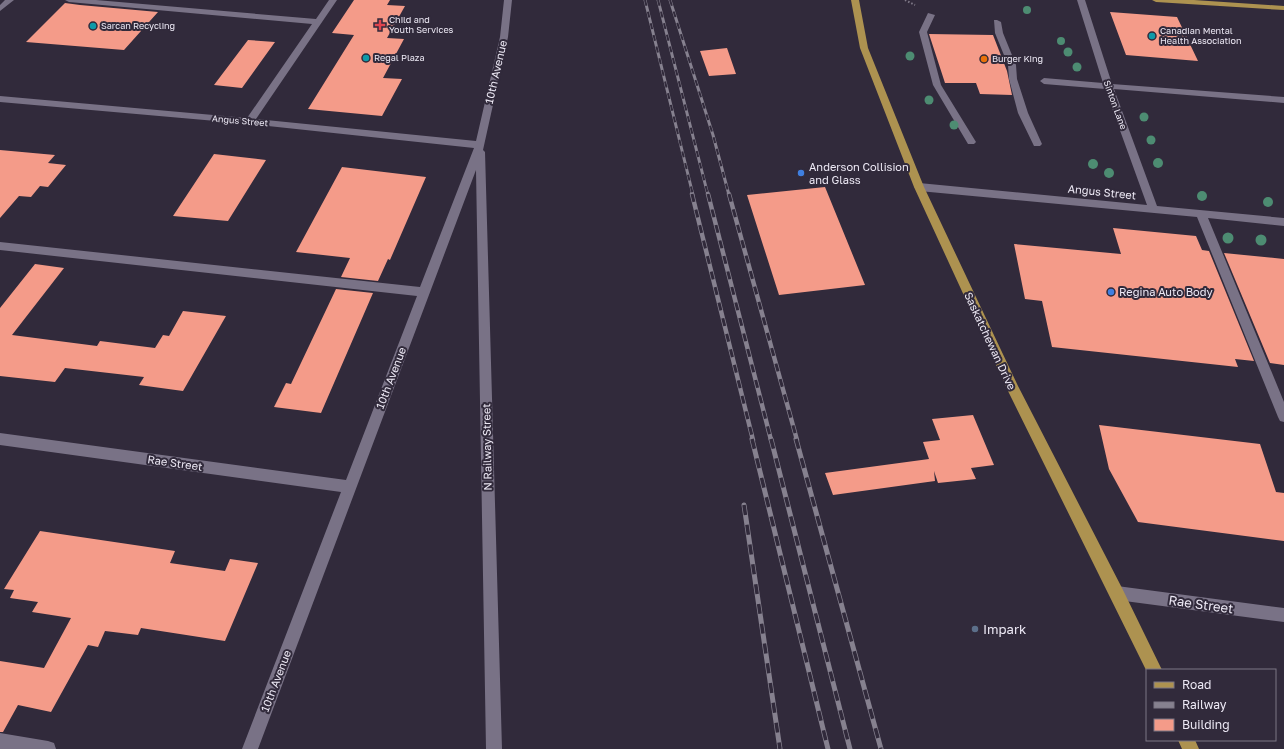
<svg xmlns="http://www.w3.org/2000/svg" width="1284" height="749" font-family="'Golos Text',sans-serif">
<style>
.building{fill:#f49b89}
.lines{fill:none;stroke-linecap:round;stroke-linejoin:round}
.path{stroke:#807a89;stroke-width:2;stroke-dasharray:1.5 2;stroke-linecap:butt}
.minor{fill:#797286;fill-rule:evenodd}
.major{fill:#ad9250;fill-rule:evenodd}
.rail-far2-casing{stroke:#86818f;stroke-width:3}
.rail-far1-casing{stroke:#86818f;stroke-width:4.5}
.rail-casing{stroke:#86818f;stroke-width:5}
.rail-far2{stroke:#312a3b;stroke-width:2;stroke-dasharray:6;stroke-linecap:butt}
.rail-far1{stroke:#312a3b;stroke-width:3;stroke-dasharray:8;stroke-linecap:butt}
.rail{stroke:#312a3b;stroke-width:3.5;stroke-dasharray:10;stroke-linecap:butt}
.tree{fill:#4d8c72}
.health-dot{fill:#e0444e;stroke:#312a3b;stroke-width:1.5}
.culture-dot{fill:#0f9aa8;stroke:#312a3b;stroke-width:1.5}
.food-dot{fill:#e8710a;stroke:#312a3b;stroke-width:1.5}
.shop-dot{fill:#3f7fe0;stroke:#312a3b;stroke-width:1.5}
.service-dot{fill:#5c6f8a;stroke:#312a3b;stroke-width:1.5}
.labels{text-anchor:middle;stroke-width:4;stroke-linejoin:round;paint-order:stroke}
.far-poi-label{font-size:9px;fill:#ede9f5;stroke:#312a3b;text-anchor:start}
.far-street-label{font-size:9px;fill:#ede9f5;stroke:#312a3b}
.street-label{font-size:11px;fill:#ede9f5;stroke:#312a3b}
.poi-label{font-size:11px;fill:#ede9f5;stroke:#312a3b;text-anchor:start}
.near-street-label{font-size:13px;fill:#ede9f5;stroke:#312a3b}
.near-poi-label{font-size:13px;fill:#ede9f5;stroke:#312a3b;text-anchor:start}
</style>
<rect width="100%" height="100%" fill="#312a3b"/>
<path class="building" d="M354,0H390L387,5L405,6L387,38L404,39L383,78L402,79L382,116L308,109L354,35L332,33Z
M65,3L80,5L158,12L124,50L26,42Z
M1110,12L1177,17L1198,61L1126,55Z
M929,34L993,35L1007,71L1012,95L980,94L976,83H945Z
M248,40L275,42L242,88L214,85Z
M727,48L736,74L709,76L700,51Z
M0,150L55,155L48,163L66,165L48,187L40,186L31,197L19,196L0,218Z
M214,154L266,160L228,221L173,216Z
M342,167L426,177L390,260L388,259L378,281L341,277L350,258L296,252Z
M825,187L865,285L779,295L747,195Z
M1113,228L1196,236L1202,250L1209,251L1254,361L1235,359L1238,367L1052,347L1042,301L1025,299L1014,244L1121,254Z
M1224,253L1284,259V365L1270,363Z
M35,264L64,268L12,335L97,346L100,341L155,348L163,335L169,336L183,311L226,316L183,391L139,385L144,377L65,368L55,382L0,376V308Z
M336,289L373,293L321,413L274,407L286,383L291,384Z
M973,415L994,465L971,468L976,479L938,483L934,471L935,481L833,495L825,473L929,459L923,442L940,440L932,419Z
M1099,425L1260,444L1276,492L1284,493V541L1138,522L1109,469Z
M40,531L175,551L170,563L225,571L230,559L258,563L225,641L141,628L138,635L105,631L98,647L88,645L51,712L18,705L3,732H0V661L44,668L71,618L32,612L38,602L10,598L14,590L4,589Z"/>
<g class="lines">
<path class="path" d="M905,0L915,5"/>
<path class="minor" d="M5,0H14L0,11V5Z
M65,0H96L316,19L329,0H337L256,119L476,141L500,37L504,0H512L508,37L483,150L485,152L502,749H486L476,170L258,749H242L341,492L0,445V433L346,480L417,296L0,250V242L420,287L474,148L250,124L0,102V96L247,118L312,24L69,2Z
M1077,0H1085L1112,84L1284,97V103L1114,89L1157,206L1284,218V226L1208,218L1284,402V422L1280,421L1278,417L1197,217L919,191L914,187L919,183L1147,205L1105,89L1044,84L1040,81L1044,78L1103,83Z
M928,13L935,15L927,32L941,85L976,142L974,144H968L933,85L919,32Z
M994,20H997L1001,22L1003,33L1016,65L1017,79L1028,113L1042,144L1040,146H1034L1018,113L1009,79L1008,65L995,33Z
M1117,586L1284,608V622L1117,600L1112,598L1110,593L1112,588Z
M0,733L48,741L54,743L56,749H0Z"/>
<path class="major" d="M851,0H859L868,48L924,187L1018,386L1122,588L1162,670H1147V672L1007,389L914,187L860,48Z
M1152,0H1194L1284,6V10L1156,2Z
M1178,740H1195L1199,749H1182Z"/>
<g class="rail-far2-casing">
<path id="rail-far2" d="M645,0L693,195
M658,0L708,195
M670,0L713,135L729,195"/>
</g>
<g class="rail-far1-casing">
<path id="rail-far1" d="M692,194L753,440
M708,194L771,440
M729,194L797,440"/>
</g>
<g class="rail-casing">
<path id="rail" d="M752,439L828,749
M771,439L850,749
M796,439L881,749
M744,505L780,749"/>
</g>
<use href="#rail-far2" class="rail-far2"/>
<use href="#rail-far1" class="rail-far1"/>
<use href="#rail" class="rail"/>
</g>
<g class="tree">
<circle cx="1027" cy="10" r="4"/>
<circle cx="1061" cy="41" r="4"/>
<circle cx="1068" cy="52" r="4.5"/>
<circle cx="910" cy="56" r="4.5"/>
<circle cx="1077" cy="67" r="4.5"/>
<circle cx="929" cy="100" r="4.5"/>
<circle cx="1144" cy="117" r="4.5"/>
<circle cx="954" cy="125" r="4.5"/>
<circle cx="1151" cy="140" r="4.5"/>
<circle cx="1158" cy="163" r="5"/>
<circle cx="1093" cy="164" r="5"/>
<circle cx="1109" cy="173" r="5"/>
<circle cx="1202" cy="196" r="5"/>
<circle cx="1268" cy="202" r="5"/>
<circle cx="1228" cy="238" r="5.5"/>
<circle cx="1261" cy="240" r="5.5"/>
</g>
<path class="health-dot" d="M378 19h4v4h4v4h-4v4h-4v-4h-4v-4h4z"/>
<g class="culture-dot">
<circle cx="93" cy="26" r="4"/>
<circle cx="1152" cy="36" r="4"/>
<circle cx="366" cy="58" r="4"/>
</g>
<circle class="food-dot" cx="984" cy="59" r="4"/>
<g class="shop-dot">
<circle cx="801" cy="173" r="4"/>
<circle cx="1111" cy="292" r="4"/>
</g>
<circle class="service-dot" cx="975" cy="629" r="4"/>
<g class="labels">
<g class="far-poi-label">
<text x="389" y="23">Child and<tspan x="389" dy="10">Youth Services</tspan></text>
<text x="101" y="29">Sarcan Recycling</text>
<text x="1160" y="34">Canadian Mental<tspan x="1160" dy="10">Health Association</tspan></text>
<text x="374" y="61">Regal Plaza</text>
<text x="992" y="62">Burger King</text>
</g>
<g class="far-street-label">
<text transform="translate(1115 105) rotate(70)" y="3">Sinton Lane</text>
<text transform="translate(240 121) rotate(5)" y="3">Angus Street</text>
</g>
<g class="street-label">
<text transform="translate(496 72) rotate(-77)" y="4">10th Avenue</text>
<text transform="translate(1102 192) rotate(6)" y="4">Angus Street</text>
<text transform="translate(990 341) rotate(65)" y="4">Saskatchewan Drive</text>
<text transform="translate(391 378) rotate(-69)" y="4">10th Avenue</text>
<text transform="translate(487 447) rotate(-91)" y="4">N Railway Street</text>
<text transform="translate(175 463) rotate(8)" y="4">Rae Street</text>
<text transform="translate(276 681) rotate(-69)" y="4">10th Avenue</text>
</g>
<g class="poi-label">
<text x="809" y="171">Anderson Collision<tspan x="809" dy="13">and Glass</tspan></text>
<text x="1119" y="296">Regina Auto Body</text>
</g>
<g class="near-street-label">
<text transform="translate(1201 604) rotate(8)" y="5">Rae Street</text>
</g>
<g class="near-poi-label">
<text x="983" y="634">Impark</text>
</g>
</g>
<rect x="1146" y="669" width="130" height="72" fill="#312a3b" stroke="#7c7685"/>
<rect x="1154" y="682" width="20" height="6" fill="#ad9250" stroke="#7c7685"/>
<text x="1182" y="689" font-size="12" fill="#ede9f5">Road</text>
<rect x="1154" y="702" width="20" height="6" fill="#86818f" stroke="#7c7685"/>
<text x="1182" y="709" font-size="12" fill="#ede9f5">Railway</text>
<rect x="1154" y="719" width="20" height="12" fill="#f49b89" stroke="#7c7685"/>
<text x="1182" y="729" font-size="12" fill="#ede9f5">Building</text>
</svg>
